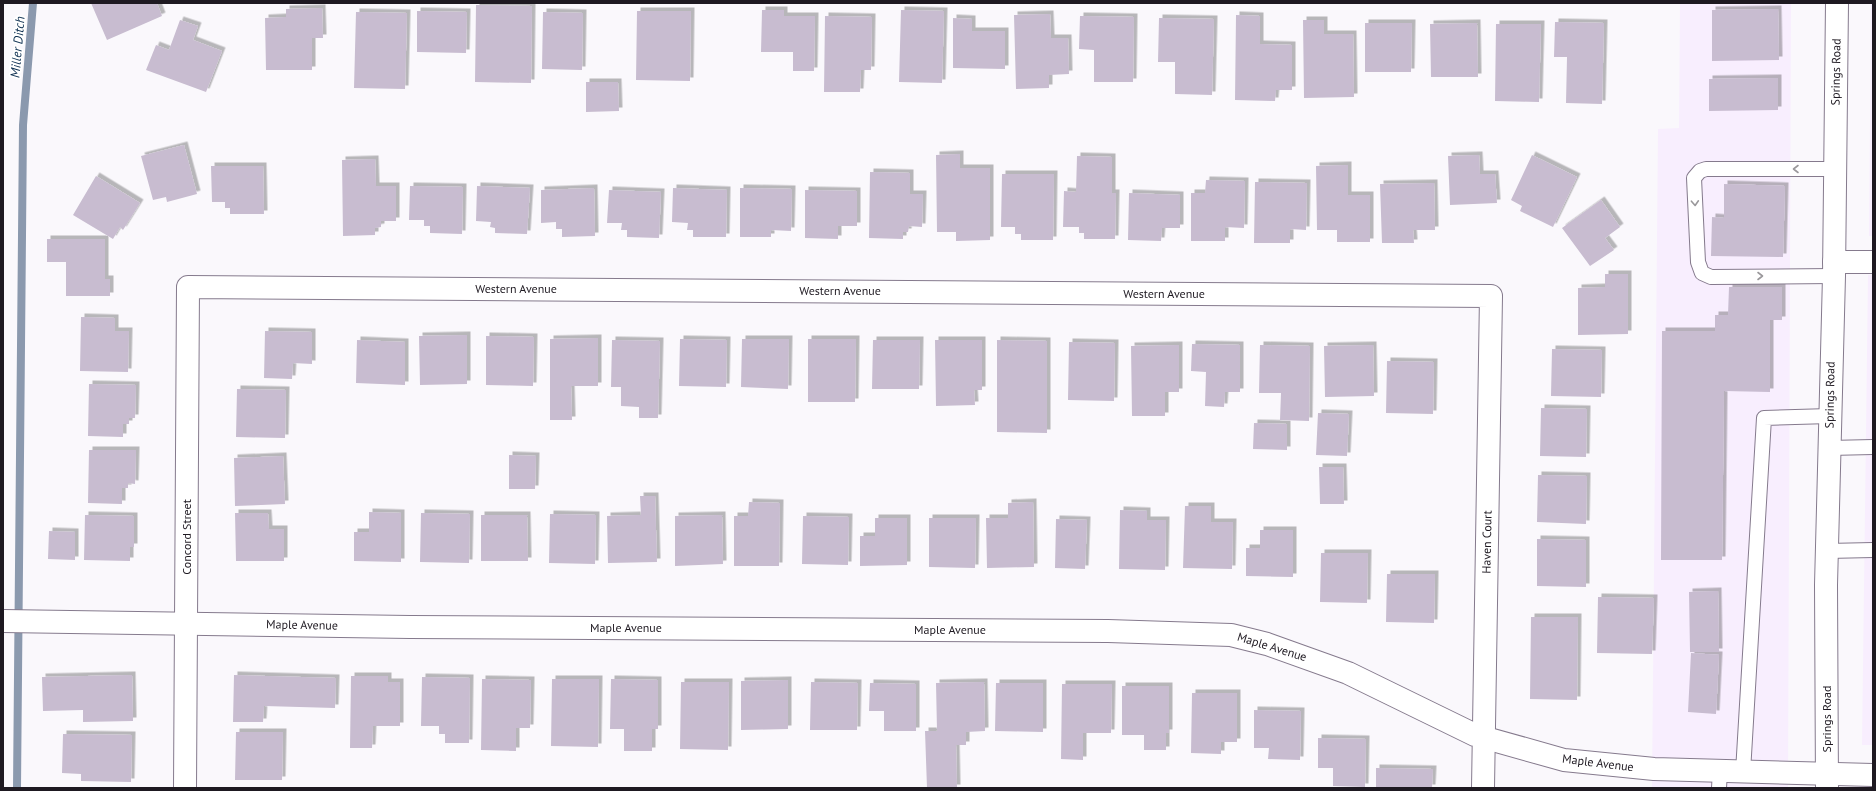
<svg xmlns="http://www.w3.org/2000/svg" width="1876" height="791" font-family="'PT Sans',sans-serif">
<style>
.built{fill:#f8eefe}
.lines{fill:none;stroke-linecap:round;stroke-linejoin:round}
.stream{stroke:#8b99ae;stroke-width:8}
.building{fill:#c8bcd0;filter:url(#shadow)}
.service-casing{stroke:#857a8d;stroke-width:16}
.minor-casing{stroke:#857a8d;stroke-width:24}
.tertiary-casing{stroke:#857a8d;stroke-width:24}
.secondary-casing{stroke:#857a8d;stroke-width:24}
.service{stroke:#fff;stroke-width:14}
.minor{stroke:#fff;stroke-width:22}
.tertiary{stroke:#fff;stroke-width:22}
.secondary{stroke:#fff;stroke-width:22}
.oneway{stroke:#9a989b}
.labels{text-anchor:middle;stroke-width:3.5;stroke-linejoin:round;paint-order:stroke}
.street-label{font-size:12px;fill:#1e1921;stroke:#fff}
.water-label{font-size:13px;font-style:italic;fill:#0b2d4f;stroke:#fff}
</style>
<defs>
<filter id="shadow"><feDropShadow dx="3.5" dy="-3.5" stdDeviation="0" flood-color="#0004"/></filter>
</defs>
<rect width="100%" height="100%" fill="#faf8fc"/>
<path class="built" d="M1680,3H1791L1788,788H1652L1658,129L1679,128Z
M1871,3H1873V236H1869Z
M1868,275H1873V745H1862Z"/>
<g class="lines">
<path class="stream" d="M17,788L23,125L33,3"/>
</g>
<path class="building" d="M91,3H157L162,16L107,40Z
M476,5L532,6L531,83L475,82Z
M322,8L323,38H312V70H266L265,18L286,17V9Z
M1778,9L1779,60L1712,61V10Z
M762,10H784V16H815L814,71H793V52H761Z
M901,10L944,11L942,83L899,82Z
M417,11L467,12L466,53L417,52Z
M637,11H691L690,81L636,80Z
M356,12L407,13L405,89L354,88Z
M543,12L583,13L582,70L542,69Z
M1050,14L1051,38H1068L1069,74L1049,75V88L1016,89L1014,15Z
M1236,15L1260,16V44L1292,45V90H1276L1275,101L1235,100Z
M825,16L872,17L871,70H861L860,92H824Z
M1080,16L1134,17L1133,82H1094V50L1079,49Z
M953,18L972,19V31H1005V69L953,68Z
M1159,18L1214,19L1212,95L1175,94V62H1158Z
M180,20L198,26L193,40L222,51L206,92L146,70L156,45L169,50Z
M1303,20H1324V34H1353L1354,97L1304,98Z
M1555,22L1604,23L1602,104L1566,103L1567,57H1554Z
M1365,23H1412L1411,72H1365Z
M1477,23L1478,77H1431L1430,24Z
M1496,24H1541L1539,102L1495,101Z
M1778,78V110L1709,111V79Z
M586,82H618L619,111L586,112Z
M184,145L197,194L167,202L166,197L153,200L141,156Z
M960,154V168H990V240L956,241V232H937L936,155Z
M1479,155L1480,174H1495L1497,203L1450,205L1448,156Z
M1532,155L1577,177L1553,227L1520,211L1522,206L1511,200Z
M1077,156L1112,157V193H1116L1115,239H1084V233H1079V227H1063L1064,191L1076,192Z
M375,159L376,186H396V221H381V227L375,228V235L343,236L342,160Z
M1348,165V195H1370V242H1337V230H1317L1316,166Z
M211,166H263L264,214H230V208H225V202H212Z
M870,172L910,173V194H923L922,227L909,226L908,232H903V239L869,238Z
M1002,174H1054L1053,240H1021V234H1015V227H1001Z
M96,176L140,203L123,230L120,227L113,239L73,215Z
M1206,180L1245,181L1244,228L1225,227V241H1191V193H1205Z
M1255,182L1307,183L1306,230L1290,229V243H1254Z
M1434,183L1435,230H1413L1414,243H1382L1380,184Z
M1724,184L1785,186L1783,257L1711,256L1712,217L1724,218Z
M410,186L463,187L462,234L430,233V226H424V220H409Z
M477,186L530,188L527,234L495,233V228L490,227L491,222L476,221Z
M594,188L595,236L562,237V229H556V222L541,223V190Z
M673,188L727,190L726,237H693V230H687L688,223L672,222Z
M740,188L792,189L791,231L771,230V237H740Z
M609,190L661,192L659,238L627,237V230H621L622,223H607Z
M805,190L857,191V226H838V239L805,238Z
M1129,193L1180,195V228H1162L1161,241L1128,240Z
M1601,200L1620,227L1605,238L1614,250L1590,266L1562,228Z
M47,239H105V279H110V296H66V262H47Z
M1605,274H1628V334L1578,335V288L1605,287Z
M1729,287H1782V320H1770V392L1724,391L1722,560H1661L1662,331H1715V315H1728Z
M81,317L115,318V331H129L128,372L80,371Z
M265,331L312,332V364L293,363L292,379L264,378Z
M467,335V384L420,385L419,336Z
M486,336L534,337L533,386L486,385Z
M598,338V386H571L572,420H550V339Z
M680,339L727,340L726,387L679,386Z
M742,339H789L788,389L741,387Z
M808,339H856L855,402H808Z
M357,340L405,342V385L356,383Z
M612,340L660,341L658,418H639V407L621,406V387H611Z
M873,340H920L919,389H872Z
M935,340H982V390H974L975,405L936,406Z
M997,340L1047,341V433L997,432Z
M1069,342L1115,343L1114,401L1068,400Z
M1192,344L1240,345V392H1225L1224,407L1205,406L1206,372L1191,371Z
M1179,345V392H1165V416H1132L1131,346Z
M1260,345L1310,346L1309,421L1280,420L1281,393H1259Z
M1373,345L1374,396L1325,397L1324,346Z
M1552,349L1602,350L1601,397L1551,396Z
M1387,361L1434,362L1433,414L1386,413Z
M89,384L136,385L135,418H129V424H123V437L88,436Z
M237,389L286,390L285,438L236,437Z
M1541,408L1587,409L1586,457L1540,456Z
M1318,413L1349,414L1347,456L1316,455Z
M1254,423L1287,424V450L1253,449Z
M89,450H136L135,484L128,483V488H122V504L88,503Z
M509,455L536,456L535,489H509Z
M283,456L285,504L235,506L234,458Z
M1319,467H1343L1344,504H1320Z
M1538,475L1587,476L1586,524L1537,522Z
M640,496H655L657,562L608,563L607,516L641,515Z
M749,502L780,503L779,566H734V516H748Z
M1033,502L1034,567L987,568L986,518H1008V503Z
M1185,506H1211V522H1233L1232,569L1183,568Z
M1120,510L1147,511V520H1166L1165,570L1119,569Z
M369,512L401,513V562L354,561V532H369Z
M235,513H268L269,529H284V561H236Z
M421,513L470,514L469,563L420,562Z
M550,514L596,515L595,564L549,563Z
M85,515L134,516V547H130V561L84,560Z
M481,515H527L528,561H481Z
M722,515L723,564L675,566V516Z
M803,516L849,517L848,565L802,564Z
M875,518H907V565L860,566V536H875Z
M929,518H976L975,568L929,567Z
M1056,519L1087,520L1085,569L1055,568Z
M1260,530H1293V577L1246,576V548H1260Z
M49,531L75,532V560L48,559Z
M1537,539L1586,540V587L1537,586Z
M1321,553H1368L1367,603L1320,602Z
M1387,574H1435L1434,623L1386,622Z
M1718,591L1719,652H1690L1689,592Z
M1598,597L1654,598L1652,654L1597,653Z
M1531,617H1578L1577,700L1530,699Z
M1691,653L1719,655L1716,714L1688,712Z
M132,675L133,721L83,722V710L43,711L42,677Z
M234,675L336,678L335,708L264,706L263,722H233Z
M351,676H388V682H400V726H373L372,748H350Z
M422,677L470,678L469,743H445V734H439V726H421Z
M482,679L531,680L530,728H516V751L481,750Z
M552,679H599L598,747L551,746Z
M611,679L658,680V729H652V751H624V729H610Z
M788,680V729L741,730V681Z
M681,682H729L728,750L680,749Z
M811,682L858,683L857,730H810Z
M984,682L985,731L966,732V745H956L957,788H927L925,731H937L936,683Z
M870,683L916,684V731H884V711H869Z
M996,683H1043V732L995,731Z
M1062,684H1112L1111,733H1083V760L1061,759Z
M1122,686H1169V733H1166V750H1144V735H1122Z
M1192,693H1237V742H1221V754L1191,753Z
M1254,710L1301,711L1300,760L1268,759L1269,748H1254Z
M236,732H283L282,780H235Z
M63,734L132,735L131,782L81,781V774L62,773Z
M1318,738L1366,739L1365,787L1333,786V768H1318Z
M1376,768L1433,769L1432,788H1376Z"/>
<g class="lines">
<g class="service-casing">
<path id="service" d="M1834,276L1711,277L1702,273L1698,262L1694,178L1700,171L1706,169H1835
M1829,448L1873,447
M1827,551L1873,550
M1743,772L1764,418L1830,416
M1719,788L1720,771"/>
</g>
<g class="minor-casing">
<path id="minor" d="M1834,262H1873
M185,788L188,287L1491,296L1483,788"/>
</g>
<g class="tertiary-casing">
<path id="tertiary" d="M3,621L410,627L1108,631L1231,635L1267,644L1348,673L1475,735L1564,760L1654,769L1873,775"/>
</g>
<g class="secondary-casing">
<path id="secondary" d="M1827,788L1826,585L1834,276L1837,3"/>
</g>
<use href="#service" class="service"/>
<use href="#minor" class="minor"/>
<use href="#tertiary" class="tertiary"/>
<use href="#secondary" class="secondary"/>
</g>
<defs><path id="oneway-chevron" d="M-2-3.5L2.5 0L-2 3.5" fill="none" stroke-width="1.6" stroke-linecap="round" stroke-linejoin="round"/></defs>
<g class="oneway">
<use href="#oneway-chevron" transform="translate(1796 169) rotate(180)"/>
<use href="#oneway-chevron" transform="translate(1695 203) rotate(87)"/>
<use href="#oneway-chevron" transform="translate(1760 276)"/>
</g>
<g class="labels">
<g class="street-label">
<text transform="translate(1836 72) rotate(-89)" y="4">Springs Road</text>
<text x="516" y="293">Western Avenue</text>
<text x="840" y="295">Western Avenue</text>
<text x="1164" y="298">Western Avenue</text>
<text transform="translate(1830 395) rotate(-89)" y="4">Springs Road</text>
<text transform="translate(187 537) rotate(-90)" y="4">Concord Street</text>
<text transform="translate(1487 542) rotate(-89)" y="4">Haven Court</text>
<text transform="translate(302 625) rotate(1)" y="4">Maple Avenue</text>
<text x="626" y="632">Maple Avenue</text>
<text x="950" y="634">Maple Avenue</text>
<text transform="translate(1272 647) rotate(17)" y="4">Maple Avenue</text>
<text transform="translate(1827 719) rotate(-90)" y="4">Springs Road</text>
<text transform="translate(1598 763) rotate(7)" y="4">Maple Avenue</text>
</g>
<g class="water-label">
<text transform="translate(17 47) rotate(-85)" y="5">Miller Ditch</text>
</g>
</g>
<rect width="1876" height="791" fill="none" stroke="#1e1921" stroke-width="8"/>
</svg>
